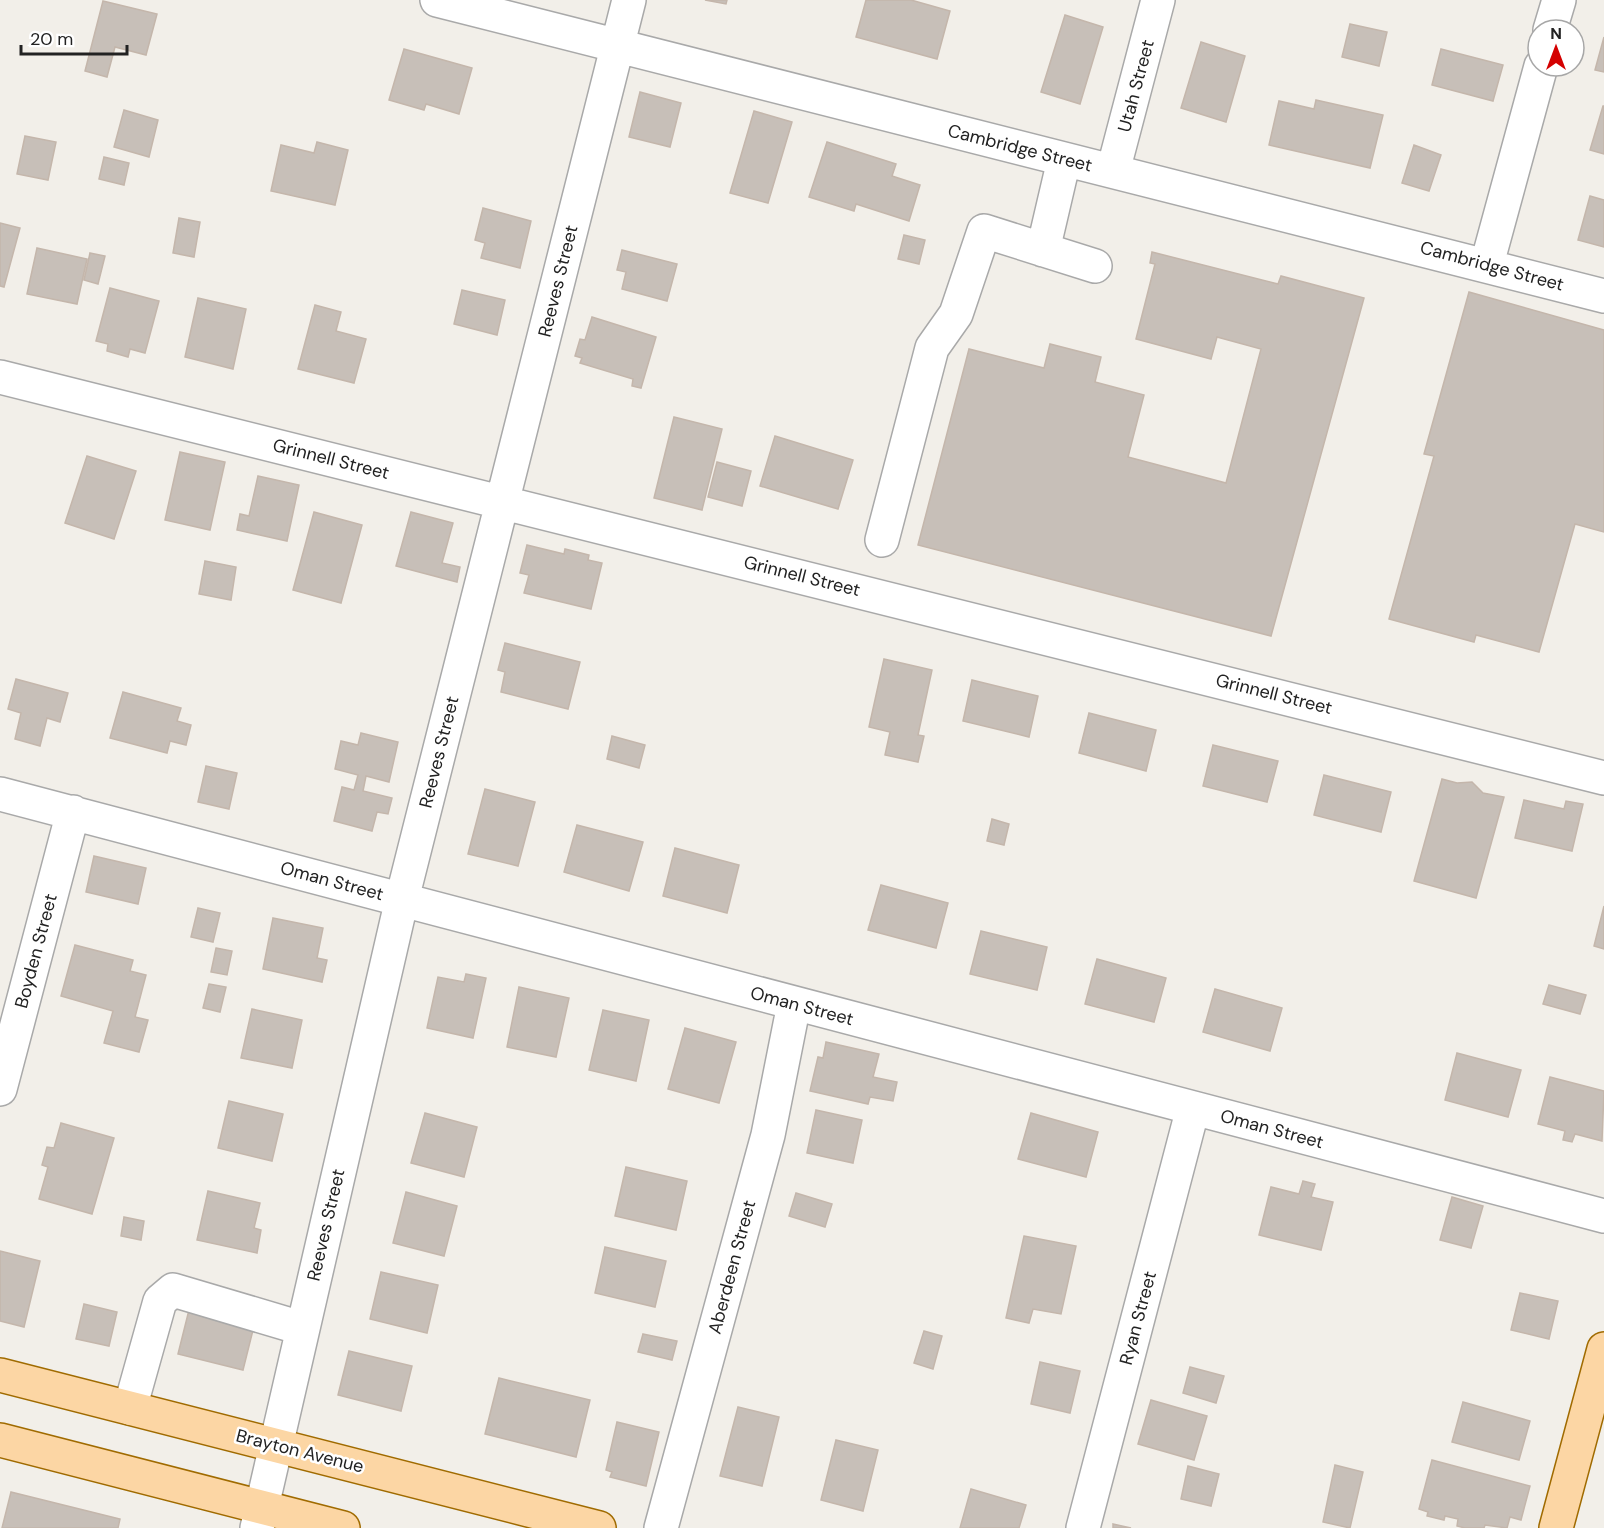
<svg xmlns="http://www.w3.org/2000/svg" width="1604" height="1528" font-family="'DM Sans',sans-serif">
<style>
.building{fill:#c7bfb8;stroke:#c4b6ab;stroke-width:1.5}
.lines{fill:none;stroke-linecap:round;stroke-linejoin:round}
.minor-casing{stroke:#a9a9a9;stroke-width:36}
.major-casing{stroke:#a06b00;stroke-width:36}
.minor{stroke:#fff;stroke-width:33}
.major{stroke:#fcd6a4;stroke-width:33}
.labels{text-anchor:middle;stroke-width:5;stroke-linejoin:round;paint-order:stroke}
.street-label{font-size:18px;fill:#222;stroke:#fff}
</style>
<rect width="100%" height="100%" fill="#f2efe9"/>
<path class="building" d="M705,0H727L726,4Z
M866,0H911L950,11L937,59L856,37Z
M103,1L157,14L146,55L115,47L107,77L85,71Z
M1065,15L1103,27L1080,104L1041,92Z
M1350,24L1387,32L1379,66L1342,57Z
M1604,37V72L1595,70Z
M1201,42L1245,56L1226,122L1181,108Z
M404,49L472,68L459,114L426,104L424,110L389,100Z
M1441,49L1503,65L1493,101L1432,85Z
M640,92L681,103L670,147L629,137Z
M1316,100L1383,115L1370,168L1269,145L1279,101L1314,109Z
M1603,106H1604V154L1590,150Z
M124,110L158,120L149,157L114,147Z
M754,111L792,122L768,203L730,193Z
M25,136L56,142L48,180L17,174Z
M317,142L348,150L335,205L271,191L281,145L314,153Z
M827,142L896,164L892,176L920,185L909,221L856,204L854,211L809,197Z
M1414,145L1441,155L1429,191L1402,183Z
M104,157L129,163L124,185L99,179Z
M1590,196L1604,200V247L1578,240Z
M483,208L531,221L520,268L481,258L485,243L475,240Z
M179,218L200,222L194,257L173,253Z
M0,223L20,228L4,287L0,286Z
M904,235L925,240L919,264L898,259Z
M37,248L87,259L77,304L27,294Z
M622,250L677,264L667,301L622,289L626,272L617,270Z
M1152,252L1278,284L1281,276L1364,298L1271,636L918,545L969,349L1044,368L1050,344L1101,357L1095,382L1144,395L1128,457L1226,483L1261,349L1217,337L1211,359L1136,339L1155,264L1150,263Z
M90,253L105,256L98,284L84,280Z
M110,288L159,301L145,353L130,349L128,357L107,351L108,344L96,341Z
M462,290L505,300L497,335L454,324Z
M1469,292L1604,330V532L1575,524L1539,652L1476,635L1474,642L1389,619L1434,456L1424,454Z
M198,298L246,309L233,369L185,357Z
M315,305L341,312L336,331L366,339L354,383L298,369Z
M592,317L656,337L641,388L632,386L633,379L580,363L582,358L575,356L580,339L585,340Z
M674,417L722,429L702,510L654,498Z
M775,436L853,460L838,509L760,486Z
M180,452L225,462L210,530L165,520Z
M87,456L136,471L114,539L65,523Z
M717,462L751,471L742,506L708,497Z
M258,476L299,485L287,541L237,530L240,514L249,516Z
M314,512L362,525L341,603L293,590Z
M411,512L453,523L442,563L460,567L457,582L396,566Z
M527,545L564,554L565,549L589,555L588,560L602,563L591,609L524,593L529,575L520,573Z
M205,561L236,567L231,600L199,594Z
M505,643L580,662L568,709L501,692L505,672L498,670Z
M884,659L932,670L918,735L924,736L918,762L885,755L890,732L869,727Z
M16,679L68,693L60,722L47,718L40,746L15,739L21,713L8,709Z
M972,680L1038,696L1029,737L963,721Z
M123,692L181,708L177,721L191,725L186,745L170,741L167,753L110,738Z
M1089,713L1156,730L1146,771L1079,753Z
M361,733L398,742L389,782L366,776L363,791L392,798L388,814L377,812L372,831L334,821L342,787L354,790L358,775L335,769L341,741L358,745Z
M612,736L645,745L639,768L607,759Z
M1213,745L1278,761L1267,802L1203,786Z
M206,766L237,773L229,809L198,802Z
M1324,775L1391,792L1381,832L1314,815Z
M1442,779L1457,783L1472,782L1483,793L1504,797L1476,898L1414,881Z
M485,789L535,802L518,866L468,854Z
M1524,800L1564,809L1566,801L1583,804L1572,851L1515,838Z
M992,819L1009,824L1004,845L987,841Z
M577,825L643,842L629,891L564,872Z
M675,848L739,865L727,913L663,896Z
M94,856L146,868L138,904L86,892Z
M881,885L948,903L936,948L868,930Z
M1604,906V949L1594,946Z
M198,908L220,913L213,942L191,937Z
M273,918L323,928L317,958L327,960L322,982L263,969Z
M981,931L1047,947L1037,990L970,974Z
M75,945L133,960L130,971L146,975L135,1017L148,1020L139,1052L104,1043L113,1011L61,996Z
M216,948L232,951L227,975L211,972Z
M1097,959L1166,978L1154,1022L1085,1004Z
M466,974L486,978L473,1038L427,1028L438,977L464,982Z
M209,984L226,987L220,1012L203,1008Z
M1549,985L1586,995L1580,1014L1543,1004Z
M519,987L569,998L556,1057L507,1047Z
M1215,989L1282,1008L1270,1051L1203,1032Z
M252,1009L302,1020L292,1068L241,1058Z
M603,1010L649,1020L636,1081L589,1070Z
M685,1028L736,1042L719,1103L668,1089Z
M826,1042L879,1054L873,1077L897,1082L893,1101L870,1097L868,1104L810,1091L818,1057L823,1058Z
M1457,1053L1521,1070L1508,1117L1445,1100Z
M1550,1077L1604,1091L1602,1141L1575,1134L1572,1142L1563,1140L1565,1131L1538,1124Z
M229,1101L283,1114L272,1161L218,1148Z
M816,1110L862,1120L853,1163L807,1153Z
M425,1113L477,1127L464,1177L411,1163Z
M1031,1113L1098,1132L1086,1177L1018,1159Z
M61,1123L114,1138L92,1214L39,1199L48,1167L42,1165L47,1147L54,1148Z
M626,1167L687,1181L676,1230L615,1216Z
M1303,1181L1315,1184L1311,1197L1333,1202L1321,1250L1259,1235L1271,1187L1299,1194Z
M208,1191L260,1203L254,1228L261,1230L257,1253L197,1240Z
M406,1192L457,1206L444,1256L393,1243Z
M796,1193L832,1204L825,1227L789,1216Z
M1452,1197L1483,1206L1471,1248L1440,1240Z
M124,1217L144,1221L141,1240L121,1236Z
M1024,1236L1076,1246L1061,1314L1033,1309L1029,1323L1006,1318Z
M605,1247L666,1261L655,1307L595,1293Z
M0,1251L40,1261L24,1327L0,1321Z
M381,1272L438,1285L427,1333L370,1319Z
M1520,1293L1558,1301L1549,1339L1511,1330Z
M84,1304L117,1312L109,1346L76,1339Z
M189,1310L254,1326L243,1370L178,1354Z
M924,1331L942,1336L933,1369L914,1363Z
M643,1334L677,1341L672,1360L638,1352Z
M349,1351L412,1366L401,1411L338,1395Z
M1040,1362L1080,1371L1070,1413L1031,1404Z
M1190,1367L1224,1376L1216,1403L1183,1393Z
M499,1378L590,1400L576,1457L485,1434Z
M1151,1400L1207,1416L1194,1460L1138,1444Z
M1463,1402L1530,1421L1519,1460L1452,1442Z
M738,1407L779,1417L762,1486L720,1476Z
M617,1422L659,1432L646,1486L610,1477L612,1472L606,1470Z
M836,1440L878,1450L863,1511L821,1500Z
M1432,1460L1530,1486L1521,1520L1510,1517L1507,1528L1485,1525L1484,1528H1465L1457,1526L1458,1519L1445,1516L1444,1520L1427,1516L1428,1512L1419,1509Z
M1335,1465L1363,1472L1350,1528L1323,1522Z
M1188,1466L1219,1474L1211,1506L1181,1499Z
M971,1489L1026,1505L1019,1528H960Z
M11,1492L120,1519L118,1528H2Z
M1113,1524L1131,1528H1113Z"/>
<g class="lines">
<g class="minor-casing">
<path id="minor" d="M437,0L1604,296
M1550,30L1559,0
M1113,171L1158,0
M1043,250L1064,160
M1487,264L1541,66
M0,377L1604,778
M882,540L932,348L956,314L984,231L1095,266
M0,794L1604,1216
M0,1089L73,812
M130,1408L160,1301L173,1290L301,1328
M257,1528L402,899L629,0
M661,1528L768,1135L794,1004
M1083,1528L1193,1108"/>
</g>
<g class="major-casing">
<path id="major" d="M0,1375L599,1528
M0,1440L343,1528
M1556,1528L1604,1349"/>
</g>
<use href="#minor" class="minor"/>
<use href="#major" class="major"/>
</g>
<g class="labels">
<g class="street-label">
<text transform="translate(1136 86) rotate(-75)" y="6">Utah Street</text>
<text transform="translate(1020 148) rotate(14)" y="6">Cambridge Street</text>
<text transform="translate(1492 266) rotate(15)" y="6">Cambridge Street</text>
<text transform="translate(558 281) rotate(-76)" y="6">Reeves Street</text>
<text transform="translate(331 459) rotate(14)" y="6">Grinnell Street</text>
<text transform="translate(802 576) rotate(14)" y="6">Grinnell Street</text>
<text transform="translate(1274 694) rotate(14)" y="6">Grinnell Street</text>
<text transform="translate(439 752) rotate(-76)" y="6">Reeves Street</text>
<text transform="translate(332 881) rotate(15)" y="6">Oman Street</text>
<text transform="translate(36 951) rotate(-75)" y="6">Boyden Street</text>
<text transform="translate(802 1006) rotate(15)" y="6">Oman Street</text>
<text transform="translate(1272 1129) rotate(15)" y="6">Oman Street</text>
<text transform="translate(326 1225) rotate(-77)" y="6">Reeves Street</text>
<text transform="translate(732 1267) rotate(-75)" y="6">Aberdeen Street</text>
<text transform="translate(1138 1318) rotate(-75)" y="6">Ryan Street</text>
<text transform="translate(300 1451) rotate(14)" y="6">Brayton Avenue</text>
</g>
</g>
<g transform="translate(1556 48)"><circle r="28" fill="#ffffff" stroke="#a7a7a7" stroke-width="1.5"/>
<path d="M0-4.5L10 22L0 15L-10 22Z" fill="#d40000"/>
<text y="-9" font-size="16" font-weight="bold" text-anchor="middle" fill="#222222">N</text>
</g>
<path d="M21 45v9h106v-9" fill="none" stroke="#222222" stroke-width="3"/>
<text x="30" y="45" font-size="18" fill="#222222" stroke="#ffffff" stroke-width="4.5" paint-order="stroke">20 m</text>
</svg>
